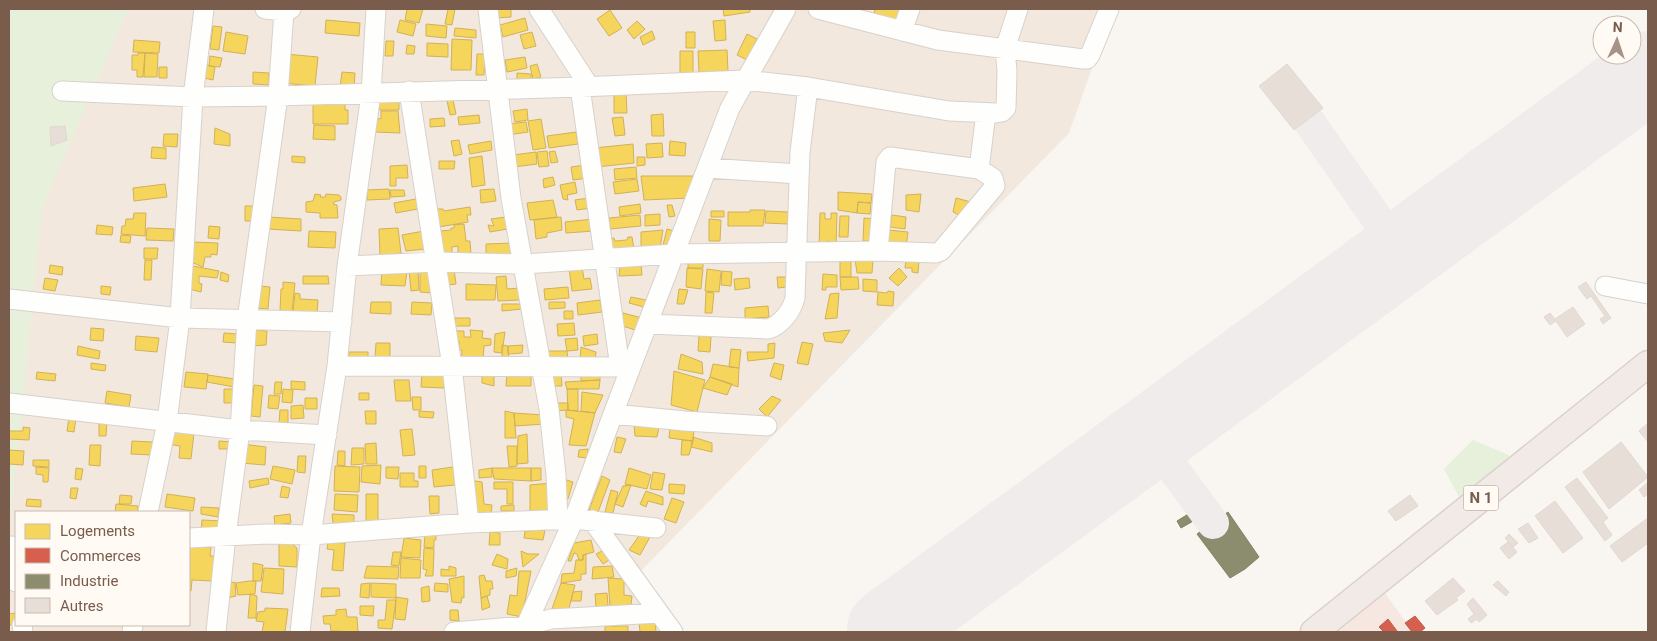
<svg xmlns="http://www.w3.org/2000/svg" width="1657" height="641" font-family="Roboto,sans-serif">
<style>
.residential{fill:#f2e8de;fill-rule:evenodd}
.commercial{fill:#f6e8e1}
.green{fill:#e7f0db}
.homes{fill:#f6d55c;stroke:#d1b158}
.shops{fill:#d6604d;stroke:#ba5f4d}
.industry{fill:#8c8c6e;stroke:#877e64}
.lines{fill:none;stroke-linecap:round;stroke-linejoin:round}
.taxiway{stroke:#f0ecec;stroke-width:32}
.runway{stroke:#f0ecec;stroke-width:82}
.building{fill:#e6ded7;stroke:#e2d8d2}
.minor-casing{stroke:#d7d1cb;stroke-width:21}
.highway-casing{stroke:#dad1cc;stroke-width:29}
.minor{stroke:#fefefd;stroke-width:19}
.highway{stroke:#f2eae7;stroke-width:26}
.labels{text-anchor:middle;stroke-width:5;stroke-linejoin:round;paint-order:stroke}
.shield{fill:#fffaf3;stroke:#a28b7f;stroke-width:1}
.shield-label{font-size:15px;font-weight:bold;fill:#7a5c4d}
</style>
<rect width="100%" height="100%" fill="#f9f5f0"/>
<path class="residential" d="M125,9H1113L1069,133L632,580L669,632H9V302L30,214ZM16,512H189V625H16Z"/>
<path class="commercial" d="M1385,593L1413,632H1338Z"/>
<path class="green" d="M9,9H128L42,208L9,537Z
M1473,440L1509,455L1510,471L1462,502L1444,469Z"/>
<path class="homes" d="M407,9H423L419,23L405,20Z
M448,9H455L452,25L445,24Z
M495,9H511V17L496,18Z
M723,9H750V12L724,16Z
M875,9H900L897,23L873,18Z
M610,10L622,28L609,36L597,19Z
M525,18L528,30L503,37L500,25Z
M326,20L360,23L359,36L325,33Z
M400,20L416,24L413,36L397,32Z
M725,20L726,40L715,41L713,21Z
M637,21L645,29L634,39L627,30Z
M426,24L447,26L446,38L426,36Z
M213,26L222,27L219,50L210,49Z
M455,28L476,30V38L454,36Z
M652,31L655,39L643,45L640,37Z
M226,32L248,36L245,54L223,51Z
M532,32L536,46L524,49L520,35Z
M686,32H695V48H686Z
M747,34L757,39L747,60L737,55Z
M452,39L472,40L471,70H451Z
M134,40L160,42L159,53L133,52Z
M386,41H394L393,56H385Z
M427,43L448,44V57L427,56Z
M407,45L415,46L414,54H406Z
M727,50L728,71L699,72L698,51Z
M680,51H693V73H680Z
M138,53H145L143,77H137V70H132V55H138Z
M145,53L158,54L157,77H144Z
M285,54L318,57L315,86L282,83Z
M477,54H485L484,75H476Z
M210,56L222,58L220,67L209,66Z
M525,57L527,68L507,72L505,60Z
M537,64L541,77L533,79L530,66Z
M207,65L215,67L213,80L204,78Z
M159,67H167V78H159Z
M253,72L269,73V85L253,84Z
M342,72L355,73L354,88L340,87Z
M517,73L531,74V81H517Z
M614,92H626L627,113H614Z
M379,94L399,95V110H379Z
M452,95L456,114L450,115L446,96Z
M313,97L345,98V110H348V124H313Z
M527,109L528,120L515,122L513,111Z
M381,111H398L400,133L375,132V118L381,119Z
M663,114L664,136H652L651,115Z
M479,115L480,123L459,125L458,117Z
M623,117L625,135L615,136L612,118Z
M444,118L445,126L430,127V119Z
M541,119L546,148L533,150L528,121Z
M526,122L528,132L508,135L507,124Z
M314,125L335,126V140L313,139Z
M215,128L230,134V146L214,144Z
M576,132L578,144L549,148L547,136Z
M164,134H178L177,147L163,146Z
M459,140L462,154L454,156L451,141Z
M491,141L492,150L470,154L468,145Z
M670,141L686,143L685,156L669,155Z
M662,143L663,157L647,158L646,144Z
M633,144L634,163L596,167L594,148Z
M152,147L166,148V159L151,158Z
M547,151L549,166L539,167L537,152Z
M555,151L558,162L551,163L549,152Z
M536,152L537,164L514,167L513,155Z
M292,156L305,157V163L292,162Z
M482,156L485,185L472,187L469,158Z
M637,157H645V165L637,166Z
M439,161H455L454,169H439Z
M407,165L408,178H396V186H390V166Z
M586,165L588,178L573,180L571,167Z
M636,167L637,178L615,180L614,169Z
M641,176H693L690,198L644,200Z
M553,177L555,185L544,188L543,179Z
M637,179L639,191L615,194L613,182Z
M575,182L577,193L567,195L568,200L563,199L560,185Z
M165,184L167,197L134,201L133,188Z
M389,189L390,199L367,200V190Z
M494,189L496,201L481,203L480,190Z
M390,190H404L405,196L391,197Z
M838,192L872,194L871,203L858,202L857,213L838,210Z
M315,194L321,195L320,197H325L326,194L339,195L341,197V200L334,202L333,204L337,205L338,218H320V213L306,212V202L313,201Z
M921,194L919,212L906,210V195Z
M589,198L591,208L577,210L575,200Z
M956,198L971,202L963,217L953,212Z
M416,199L418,209L396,213L394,203Z
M553,200L557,217L530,220L527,203Z
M858,202L871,203L870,214L857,213Z
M640,204L641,213L620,216L619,207Z
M667,205H672L675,216L669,217Z
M245,206H257V221H245Z
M470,207L471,215H467L468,222L439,227L436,209H443L444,211Z
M750,210H765L763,226H728V212H750Z
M711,211H724V217H711Z
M766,211L788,212V224L765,223Z
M134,213H146L145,236L121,234L122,226H125L126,219H133Z
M820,213H825V219H831V213H837L836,247H832V242L827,241V248H819Z
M660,214V225L645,226V215Z
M640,215L641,226L610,229L609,218Z
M892,215L906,217L905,229L890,227Z
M840,216H849L848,237H839Z
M268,217L301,219V231L267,229Z
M506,217L507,229L490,232L488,225L494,226L491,219Z
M561,217L562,230L547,233V237L536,239L534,220Z
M864,218L875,219L874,241H863Z
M593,219L594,231L566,233L565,222Z
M709,219L721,220L720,241H709Z
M464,224L466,241H470L471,254L458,255V246L452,247V254L442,255L440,231L451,230V228H454V225Z
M97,225L113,227L112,235L96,234Z
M209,226L220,227L219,239L208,238Z
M147,228L174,229L173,241L146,240Z
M398,228L401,253L394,254V256H380L379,229Z
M667,229L678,232L673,252L662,249Z
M663,230L660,248H641V232Z
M889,230L908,232L906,247L887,244Z
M309,231L336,232L335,248L308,247Z
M424,231L426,249L406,251L402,235Z
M121,235L131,236L130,243L120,242Z
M628,237H632L634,249L611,251L609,239L614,238L615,241L627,240Z
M193,242L218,243L217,255L211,254V257H205L203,267L191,262Z
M513,243L512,257L486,256V244Z
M144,248H158L157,259H144Z
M855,259L873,260L872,273H857Z
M145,260H152L151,280H144Z
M906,260H919L918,273L912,272V268H905Z
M688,261H703V268H688Z
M840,261H851V277H840Z
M641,264L642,275L619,276L620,266Z
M50,265L63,267L62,275L49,273Z
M193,266L219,271L217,278L199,276V283L202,284L201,292L189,289Z
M582,267L584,279L590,278L592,289L572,291L569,268Z
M382,268L407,271L405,286L381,285Z
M687,268L703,269L701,289L686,287Z
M899,268L907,277L898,286L889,278Z
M418,269L419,290L411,291L409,270Z
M454,269L456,284L448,285L445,270Z
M707,269L721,271L719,292L705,291Z
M420,271L432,272V293L420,292Z
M722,271L732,272L731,286L721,285Z
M221,272L229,275L228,282L220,280Z
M823,274L837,275V287H826V290H822Z
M303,276H328L329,284H303Z
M506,276L507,289L519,288L520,300L498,301L496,277Z
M777,277H791L795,286L778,288Z
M840,277H858L859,289L841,290Z
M45,278L58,280L55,291L43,289Z
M749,278L750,288L735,290L734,279Z
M863,279L877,280V292L863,291Z
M283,282L295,283L292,312L280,311L281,289H283Z
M466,284L496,285L495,300H466Z
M101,286L111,287L110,295L101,294Z
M259,286L270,287L268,309L257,308Z
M568,287L569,298L545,300L544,289Z
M679,289L688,290L684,304H677Z
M888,291L894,292L893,306L877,305L878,292L887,293Z
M706,292L714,293L712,313H705Z
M295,293L300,294V299L318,300L317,314L293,312Z
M839,293L837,318L825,319L830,294Z
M631,297L646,300L644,307L629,303Z
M600,300L602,312L578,315L577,303Z
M371,302H391V314L370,313Z
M412,302L432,303L431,315L411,314Z
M549,302H565V308L549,309Z
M502,304H523V309L502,311Z
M768,306L769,317L745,319V308Z
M564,311H573V319H564Z
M623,313L642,318L638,331L620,325Z
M455,318H470V326H455Z
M574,323L575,335L558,336L557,324Z
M91,328L104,329L103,341L90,340Z
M253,330L267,331L266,345L250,346Z
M470,330L483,331L482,338L491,339V345L484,346L483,362H457V355H462V350H459V341H455L454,331H464V337H471Z
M850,330L842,343L825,341L823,333Z
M505,332L502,353L494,352L495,334Z
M224,333L238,334L237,343L223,342Z
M597,334L598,344L584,346L583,336Z
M699,335L711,337L710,352L698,351Z
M136,336L159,338L157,352L135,350Z
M577,338L578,350L567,351L565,339Z
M802,342L813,344L808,365L797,363Z
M376,343H390V358H375Z
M775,343L774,358L748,361L747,352H768V344Z
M502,345L508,346L509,361H502Z
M523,345L522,353L508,354V346Z
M78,346L100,351L99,359L77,355Z
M581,347L596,352L595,360L580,359Z
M731,349L741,350L739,368L729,367Z
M546,351H567L568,360L548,362Z
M349,352H368V359H349Z
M681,354L702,362L703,374L678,369Z
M91,363L106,365L105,371L91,369Z
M774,363L784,365L781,380L770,376Z
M713,364L739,368L738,387L710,377Z
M422,371L445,372L444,388L421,387Z
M531,371V386H506L507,372Z
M581,371H600V380L581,381Z
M674,371L705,380L697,412L671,405Z
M37,372L56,374L55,381L36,379Z
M186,372L208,374L206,389L184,387Z
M482,373H494V386L482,383Z
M551,373L561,374L562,386H553Z
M208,375L235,379L234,387L207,382Z
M710,377L732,384L727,395L703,388Z
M394,380H409L411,401H396Z
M600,380L599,389H567L565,382Z
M291,381L305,382V390L291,389Z
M275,382H282L281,394H274Z
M254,385L263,386L260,417L251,416Z
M224,389H237L236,403H224Z
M283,389L293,390L292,403L282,402Z
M567,389H578V411L568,410Z
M107,391L131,395L129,407L105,403Z
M582,392L603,395L595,413L581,411Z
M359,393H369V400H359Z
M269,395L280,396L278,409L268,408Z
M772,396L781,400L767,417L759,409Z
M412,397H421V410H413Z
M305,398H317V409H305Z
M554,403H568V410L554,411Z
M303,405L304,418L291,419V406Z
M280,410H288V423H279Z
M566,410L595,413L586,446L569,445L574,419L566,417Z
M365,411H376V424H366Z
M419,411L434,412L433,418L419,417Z
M505,411L514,413L516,438H505Z
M514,413L543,415L544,424L515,426Z
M69,417L76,418L74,432L67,431Z
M99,419L107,420L106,436H99Z
M634,424L659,427L657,437L635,436Z
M23,427L30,428L29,440L9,439V431H23Z
M670,428L694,429L693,441L669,438Z
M412,429L415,455L403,456L400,430Z
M169,430L194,433L191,459L179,458L180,446L167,444Z
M527,434L528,463L517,464L518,436Z
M617,437L626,439L621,453L614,452Z
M693,437L712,443V452L691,447Z
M682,440L693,441L689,455H681Z
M132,441L153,442L152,455L131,454Z
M219,441L232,442V449H219Z
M376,443L377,464H366L365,444Z
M242,444L266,447L265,465L241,463Z
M90,445H101L100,466L89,465Z
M507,446H517V466L509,467Z
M352,448H364V464L351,465Z
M588,449V458L578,457L579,450Z
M9,450L24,451L23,465L9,464Z
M338,451H345V466L337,465Z
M298,456H306L305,473L297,472Z
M33,460H49V467L33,466Z
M381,465L380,484L361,482L362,466Z
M273,466L295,470L292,484L270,479Z
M335,466L360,467L359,492L334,491Z
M419,466H426V478H419Z
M36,467L49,468L48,482H43V475L36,474Z
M386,467H399L398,479L386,478Z
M453,467L455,485L434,487L432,470Z
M76,468L83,469L81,480L75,479Z
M492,468V477L479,478V470Z
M492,468H531V481L494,479Z
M531,468H541V480L531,481Z
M629,468L651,475L647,489L625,484Z
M653,472L665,474L662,490L650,489Z
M400,473H414V481H418V487H400Z
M602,476L610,480L598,512L589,510Z
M268,478L269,484L250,488L249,481Z
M560,478L573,482L568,499L561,500Z
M468,480L482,482L484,504L492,505L491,514L473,513Z
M494,482H513V504H507V489H494Z
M551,483L552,510L530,511V485Z
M669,484L685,485L684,494L669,493Z
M631,485L623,507L615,504L623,486Z
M282,486L290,488L288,498L280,497Z
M71,488H78L76,499L70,498Z
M611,490L618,492L613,513L605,512Z
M646,491L663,497V505L648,501L646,507L640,504Z
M167,494L195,498L193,511L165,507Z
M335,494L358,495L357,512L334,510Z
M366,494H378V522L366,521Z
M120,495L132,496L131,504H119Z
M429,496H439V513L430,514Z
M672,498L684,502L676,523L664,519Z
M27,499L41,500V507L26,506Z
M116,504L138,506V512H115Z
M514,505V511H501V506Z
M201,507L219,508L218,517L201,514Z
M290,514L291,523L275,525L274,516Z
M332,514L354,515V525L333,524Z
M202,520L223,521L222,532L201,531Z
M545,530L543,540L524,538L525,531Z
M490,532L500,533V545H489Z
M641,533L650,537L640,555L629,550Z
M425,535H436V540H434V548L424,547Z
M404,538L421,540L420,558L401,557Z
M591,540L594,552L583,555V560H579L577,554L574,553L571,561H568L574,543Z
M328,542L345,543L343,571L332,570L334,550L327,549Z
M279,544H292L297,548V567L279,566Z
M189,546L211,547L210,556H215L213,581L192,580L191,591H189Z
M424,548L434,549L433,576H425L427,570L423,569Z
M521,551L528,554H539L523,567Z
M602,551L609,560L603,564L596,554Z
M393,552H401L399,566L391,565Z
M497,554L508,559L507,569L492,565Z
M586,554V574H581V580L561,583L562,574L574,573L576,560H583V555Z
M401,558L421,560L420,578H400Z
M253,563L263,565L261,581H253Z
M367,566L399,567L398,579L364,578Z
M449,566L456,568V576H441V569L449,570Z
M612,566L614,577L592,579L593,567Z
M264,568L284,569L283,594L261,592Z
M517,568L516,576L506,578V571Z
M519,571H531L522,617L507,614L510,595L517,596Z
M484,575L486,581H492L493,589H490V595L481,598L479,576Z
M464,576V598L462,597L461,603L452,602L449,579Z
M608,578L624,579V595L632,596L631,605L610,607Z
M249,581H256L255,594L238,595L236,583Z
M235,582L236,596L224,599L225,584Z
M370,583L369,598L360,597L361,584Z
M371,583L396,584V598L371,597Z
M435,583L448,584V592L434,591Z
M561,583L575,585L568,612H551Z
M429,586L430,601L422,602L421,588Z
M322,588H339L340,596L321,597Z
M582,591L581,601H571L573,592Z
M607,593L608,606L596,607L595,594Z
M250,594L257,596L256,618H248Z
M487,596L490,607L482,610L481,598Z
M396,597L408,599L405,620L395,619Z
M387,600H396L392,629L378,628V620H385Z
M360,606H374L373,616L360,615Z
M265,608L288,609L285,632H262L264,622L256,621L258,612L265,611Z
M346,609L347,617H357L358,632L331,631L330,624H324L323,616L336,615V610Z
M450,610H458L459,621L450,620Z
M15,613L16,625H9V614Z
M655,621L656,632H640L639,622Z
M605,626H628V632H605Z"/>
<path class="shops" d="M1415,616L1425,628L1420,632H1412L1405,623Z
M1388,619L1397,631L1395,632H1384L1379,627Z"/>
<path class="industry" d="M1228,512L1259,557L1245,569L1230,578L1197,534Z
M1190,513L1195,520L1181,528L1177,521Z"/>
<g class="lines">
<path class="taxiway" d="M1308,120L1401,253
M1150,437L1213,523"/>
<path class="runway" d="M888,629L1648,72"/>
</g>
<path class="building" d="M1287,64L1323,108L1294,130L1259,86Z
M65,126L67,140L51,146L50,127Z
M1586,282L1611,318L1603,324L1600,319L1605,316L1591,296L1587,299L1578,287Z
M1573,307L1585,324L1567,337L1556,321L1550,325L1544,317L1550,313L1555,319Z
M1648,423V442L1639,431Z
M1621,442L1648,477L1609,509L1583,472Z
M1577,478L1608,518L1603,522L1612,535L1605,541L1565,487Z
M1648,482V494L1644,497L1639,490Z
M1410,495L1418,506L1396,521L1388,511Z
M1555,501L1583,538L1563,553L1535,516Z
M1648,518V543L1622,562L1610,546Z
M1528,523L1538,538L1529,543L1518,529Z
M1509,534L1518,543L1513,547L1505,538Z
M1508,542L1517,552L1509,559L1500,548Z
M1453,578L1465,591L1456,598L1458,600L1437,615L1425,601Z
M1498,581L1509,592L1506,596L1493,585Z
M1473,598L1487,615L1479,622L1477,619L1471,623L1468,619L1474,614L1467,604Z"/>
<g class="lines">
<g class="minor-casing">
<path id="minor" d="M265,9L284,11L291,9
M488,9L511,198L549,409L556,475L558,520
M539,9L589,86
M818,9L938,40L1083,59H1087L1090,55L1109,9
M902,31L910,9
M580,87L620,367
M62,91L193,97L278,96L580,87L745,80L808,87L949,111L996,113L1002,112L1006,108L1007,71L1005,49L1018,9
M409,91L452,366L469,523
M707,168L799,174
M878,251L886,162L890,157L979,169
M347,266L436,262L524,264L673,254L878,251L936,253L941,251L995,186L993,178L979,169L986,113
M1605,286L1648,294
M9,299L180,318L342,322
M648,324L768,329C780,326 792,311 795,298L800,152L808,87
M337,366L631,367
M9,403L240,430L327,435
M613,414L685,421L767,426
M148,512L167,422L180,318L193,97L204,9
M592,520L673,632
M189,538L266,534L311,535L469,523L574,519L656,528
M12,546L16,582
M22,625L23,632
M132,632L133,625
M216,632L226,536L240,430L247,320L278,96L284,11
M300,632L311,535L337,366L347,266L371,94L376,9
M454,632L526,626L551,619L659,613
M523,632L574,519L613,414L730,108L786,9"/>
</g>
<g class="highway-casing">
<path id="highway" d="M1314,632L1648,364"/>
</g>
<use href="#minor" class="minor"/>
<use href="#highway" class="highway"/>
</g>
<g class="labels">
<rect class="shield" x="1463.5" y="485.5" width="35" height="25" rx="4"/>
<g class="shield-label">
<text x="1481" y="503">N 1</text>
</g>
</g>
<rect width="1657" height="641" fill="none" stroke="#7a5c4d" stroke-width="20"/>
<rect x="15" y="511" width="175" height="115" fill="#fffaf3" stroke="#cabbb1"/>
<rect x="25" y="524" width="25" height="15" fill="#f6d55c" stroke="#cabbb1"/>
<text x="60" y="536" font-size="15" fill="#7a5c4d">Logements</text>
<rect x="25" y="548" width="25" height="15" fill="#d6604d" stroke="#cabbb1"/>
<text x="60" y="561" font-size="15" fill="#7a5c4d">Commerces</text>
<rect x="25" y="574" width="25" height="15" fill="#8c8c6e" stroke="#cabbb1"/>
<text x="60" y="586" font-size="15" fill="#7a5c4d">Industrie</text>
<rect x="25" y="598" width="25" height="15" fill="#e6ded7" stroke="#cabbb1"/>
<text x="60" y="611" font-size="15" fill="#7a5c4d">Autres</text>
<g transform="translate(1617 40) rotate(3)"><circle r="24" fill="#fffaf3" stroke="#cabbb1"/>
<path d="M0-4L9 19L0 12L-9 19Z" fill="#a69286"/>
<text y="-8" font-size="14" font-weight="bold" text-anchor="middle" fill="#7a5c4d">N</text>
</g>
</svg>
